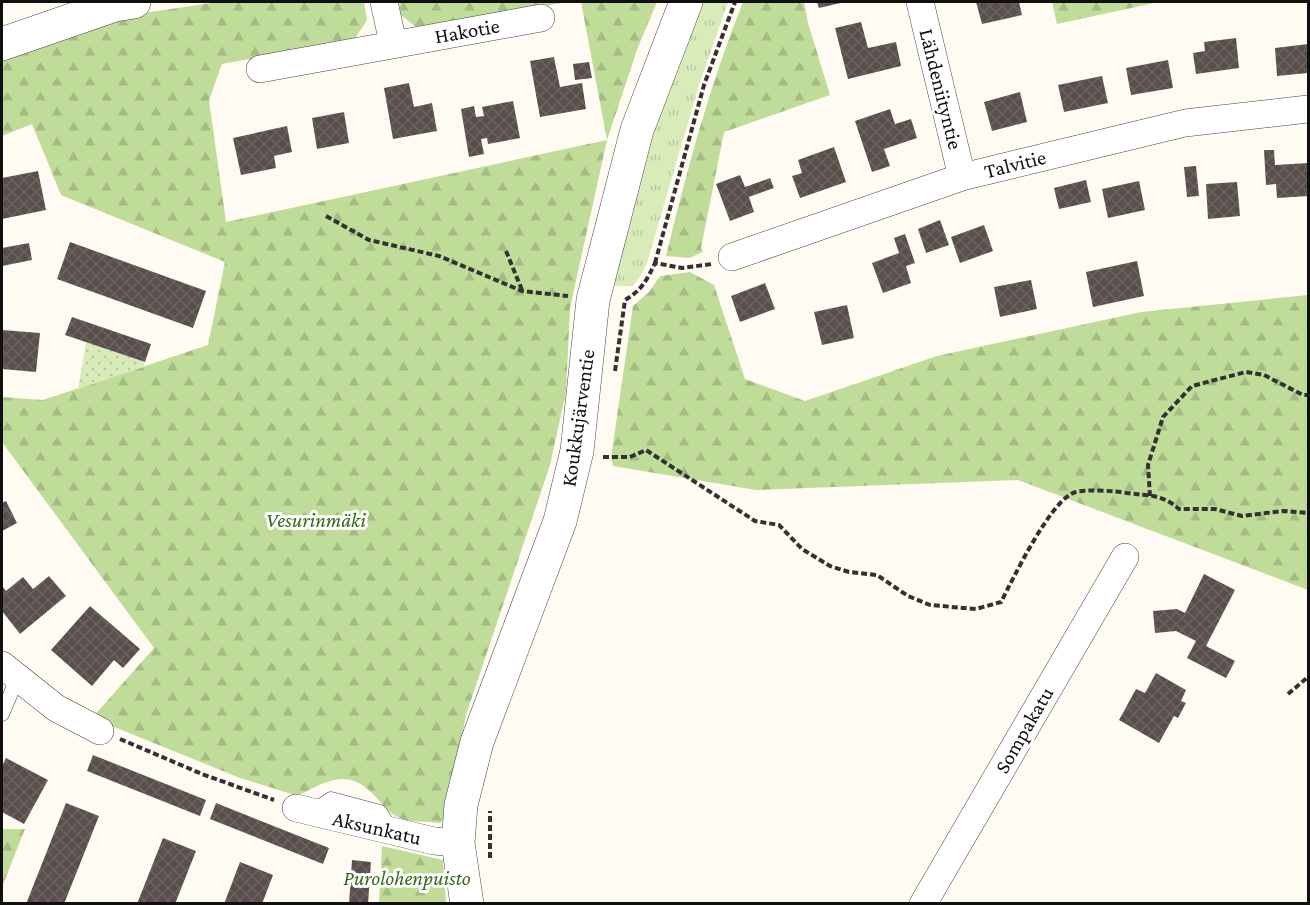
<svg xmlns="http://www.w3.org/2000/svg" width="1310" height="905" font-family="'Crimson Pro',serif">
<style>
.grass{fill:url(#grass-tufts)}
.forest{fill:url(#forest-firs)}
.park{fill:url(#park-dots)}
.building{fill:url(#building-cross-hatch)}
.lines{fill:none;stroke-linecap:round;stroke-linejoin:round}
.service-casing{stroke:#434343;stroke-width:15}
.minor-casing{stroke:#434343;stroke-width:28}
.tertiary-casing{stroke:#434343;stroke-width:34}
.path{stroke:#323232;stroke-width:4;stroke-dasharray:6 3;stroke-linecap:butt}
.service{stroke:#fff;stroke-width:14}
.minor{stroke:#fff;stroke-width:27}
.tertiary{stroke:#fff;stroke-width:33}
.labels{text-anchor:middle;stroke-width:6;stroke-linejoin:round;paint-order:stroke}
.street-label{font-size:21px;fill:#101010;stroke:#fff}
.park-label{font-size:21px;font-style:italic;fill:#376a1d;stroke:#fff}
</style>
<defs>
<pattern id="grass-tufts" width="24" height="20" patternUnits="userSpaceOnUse" patternTransform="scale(1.5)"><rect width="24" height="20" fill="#daebba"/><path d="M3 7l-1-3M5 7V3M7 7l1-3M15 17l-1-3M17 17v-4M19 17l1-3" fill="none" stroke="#bac89f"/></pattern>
<pattern id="forest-firs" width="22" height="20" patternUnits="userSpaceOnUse" patternTransform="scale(1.5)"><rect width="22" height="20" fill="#c0dc99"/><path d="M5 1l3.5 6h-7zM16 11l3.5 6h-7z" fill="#a4bc83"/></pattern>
<pattern id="park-dots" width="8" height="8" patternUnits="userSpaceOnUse" patternTransform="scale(1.5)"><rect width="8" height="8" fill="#daebba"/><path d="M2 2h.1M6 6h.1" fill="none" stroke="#bac89f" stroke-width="1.8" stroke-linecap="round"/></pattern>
<pattern id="building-cross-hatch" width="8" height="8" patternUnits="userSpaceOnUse" patternTransform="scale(1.5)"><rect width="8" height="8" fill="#594f4c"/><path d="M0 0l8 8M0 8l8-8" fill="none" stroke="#6c6461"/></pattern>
</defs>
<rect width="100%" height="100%" fill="#fffbf3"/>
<path class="grass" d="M698,2H728L699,85L647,263L639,278L633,286H615L614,272L655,117Z"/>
<path class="forest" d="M218,2H364L367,20L354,40L222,64L209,100L226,222L607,140L581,2H657L638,47L607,140L570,308L566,392L550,465L466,715L446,817L440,823C427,821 409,823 398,817C387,812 382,803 374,795C348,767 326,781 298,796L240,778L92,718L154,648L2,442V397L43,400L208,345L225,262L61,195L32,124L2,136V58L137,14Z
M399,2H568L418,29L401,15Z
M743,2H804L808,23L830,95L724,132L701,248L703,252L689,258L666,256C687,169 710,84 743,2Z
M1052,2H1159L1057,24Z
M690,272L714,285L745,379L805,401L937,356L1141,312L1308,295V590L1018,480L756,490L613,466L611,458L633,306L649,292L660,276Z
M2,829H25L2,887Z
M382,846L443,860L446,903H379Z"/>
<path class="park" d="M86,342L145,362L144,367L78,389Z"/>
<path class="building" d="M817,2H845L819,8Z
M976,2H1005V3L1019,2L1022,15L982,24Z
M861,22L868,48L896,42L901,66L848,79L835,28Z
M1236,38L1239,68L1196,74L1193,53L1205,51L1204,42Z
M1308,44V73L1277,76L1275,48Z
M554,57L560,87L582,83L586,109L540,117L530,61Z
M1168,60L1173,88L1131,95L1126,68Z
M589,62L592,78L575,80L573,64Z
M1102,76L1108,103L1064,112L1058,85Z
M409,83L414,107L432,103L437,131L393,139L384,88Z
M1020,92L1027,122L992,131L984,102Z
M513,101L520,138L488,144L487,138L481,139L484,154L469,157L461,109L474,106L476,117L484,116L482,107Z
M890,109L895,124L911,119L917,138L884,149L890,166L872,172L855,121Z
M344,112L349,143L317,149L312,118Z
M287,126L292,152L274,156L276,168L241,175L233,138Z
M834,147L846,182L800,198L792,176L802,173L798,160Z
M1264,150H1274L1275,165L1308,163V196L1277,198L1276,184L1266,185Z
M1196,166L1199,196L1187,197L1184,167Z
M38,171L46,210L2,219V178Z
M740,175L745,187L770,178L774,188L749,197L754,212L730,221L716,184Z
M1086,180L1091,202L1059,209L1054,188Z
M1139,181L1145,210L1108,218L1102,189Z
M1237,182L1240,216L1208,219L1206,184Z
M940,220L949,245L926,253L918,229Z
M984,225L993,251L960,263L951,237Z
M905,234L915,263L906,266L911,283L883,293L872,263L899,253L894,238Z
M70,242L206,291L193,328L57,279Z
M29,243L32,260L2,266V248Z
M1137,261L1144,296L1093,307L1086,272Z
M1031,280L1037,309L1000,317L994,287Z
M765,283L775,309L740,322L731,296Z
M847,305L854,338L822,345L814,312Z
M72,317L151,344L145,362L65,335Z
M2,330L40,333L36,372L2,369Z
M6,501L17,523L2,531V503Z
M1204,574L1235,590L1206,646L1235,661L1226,678L1187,658L1196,641L1176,631L1155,633L1153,611L1177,609L1185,613Z
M49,576L66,596L20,634L2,611V586L6,591L23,577L33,589Z
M90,606L140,649L123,668L114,660L92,686L51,650Z
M1156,673L1186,690L1181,701L1186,703L1178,718L1174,716L1159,743L1119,720L1136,689L1145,693Z
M93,755L206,800L200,816L87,771Z
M6,758L48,780L24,824L2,812V766Z
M66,803L99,816L64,904H26Z
M216,803L329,848L323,864L210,819Z
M163,838L196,851L175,904H137Z
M352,860L371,862L368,904H349Z
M240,862L273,875L262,904H224Z"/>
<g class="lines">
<g class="service-casing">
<path id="service" d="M2,714L17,679
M312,812L331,799L380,812L391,830"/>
</g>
<g class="minor-casing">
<path id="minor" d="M384,2L393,43
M920,2L962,177
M260,69L541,18
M732,257L962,177L1185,123L1308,109
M2,665L56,708L100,731
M296,808L434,841L458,843
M923,904L1125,557"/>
</g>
<g class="tertiary-casing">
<path id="tertiary" d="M2,44L115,5L134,2
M467,904L458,843L461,805L477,742L560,521L577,451L593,300L637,130L686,2"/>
</g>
<path class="path" d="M326,216L369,240L439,256L522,291L568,296
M506,251L522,290
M655,263L704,85L735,2
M615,371L625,300C641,291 647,280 655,263L682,268L712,264
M603,457H630L646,450L755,521L779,525L802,549L830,566L849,572L877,575L908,596L930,605L976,609L1001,602C1013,579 1052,497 1076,492C1088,489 1115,491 1127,493C1149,496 1162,494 1179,509H1215L1242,516L1283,511L1308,513
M1150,496L1148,465L1163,417L1192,386L1246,372L1264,375L1303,395H1308
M1288,694L1308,677
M120,739L202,774L274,800
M490,858V811"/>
<use href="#service" class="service"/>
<use href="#minor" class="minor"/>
<use href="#tertiary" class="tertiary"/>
</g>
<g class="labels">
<g class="street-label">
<text transform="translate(467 31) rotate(-10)" y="7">Hakotie</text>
<text transform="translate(941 89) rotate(76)" y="7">Lähdeniityntie</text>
<text transform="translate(1015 164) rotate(-14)" y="7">Talvitie</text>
<text transform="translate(578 418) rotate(-82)" y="7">Koukkujärventie</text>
<text transform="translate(1024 730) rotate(-60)" y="7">Sompakatu</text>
<text transform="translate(377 828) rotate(13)" y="7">Aksunkatu</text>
</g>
<g class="park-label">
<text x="316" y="527">Vesurinmäki</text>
<text x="407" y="885">Purolohenpuisto</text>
</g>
</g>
<rect width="1310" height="905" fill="none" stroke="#101010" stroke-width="6"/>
</svg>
